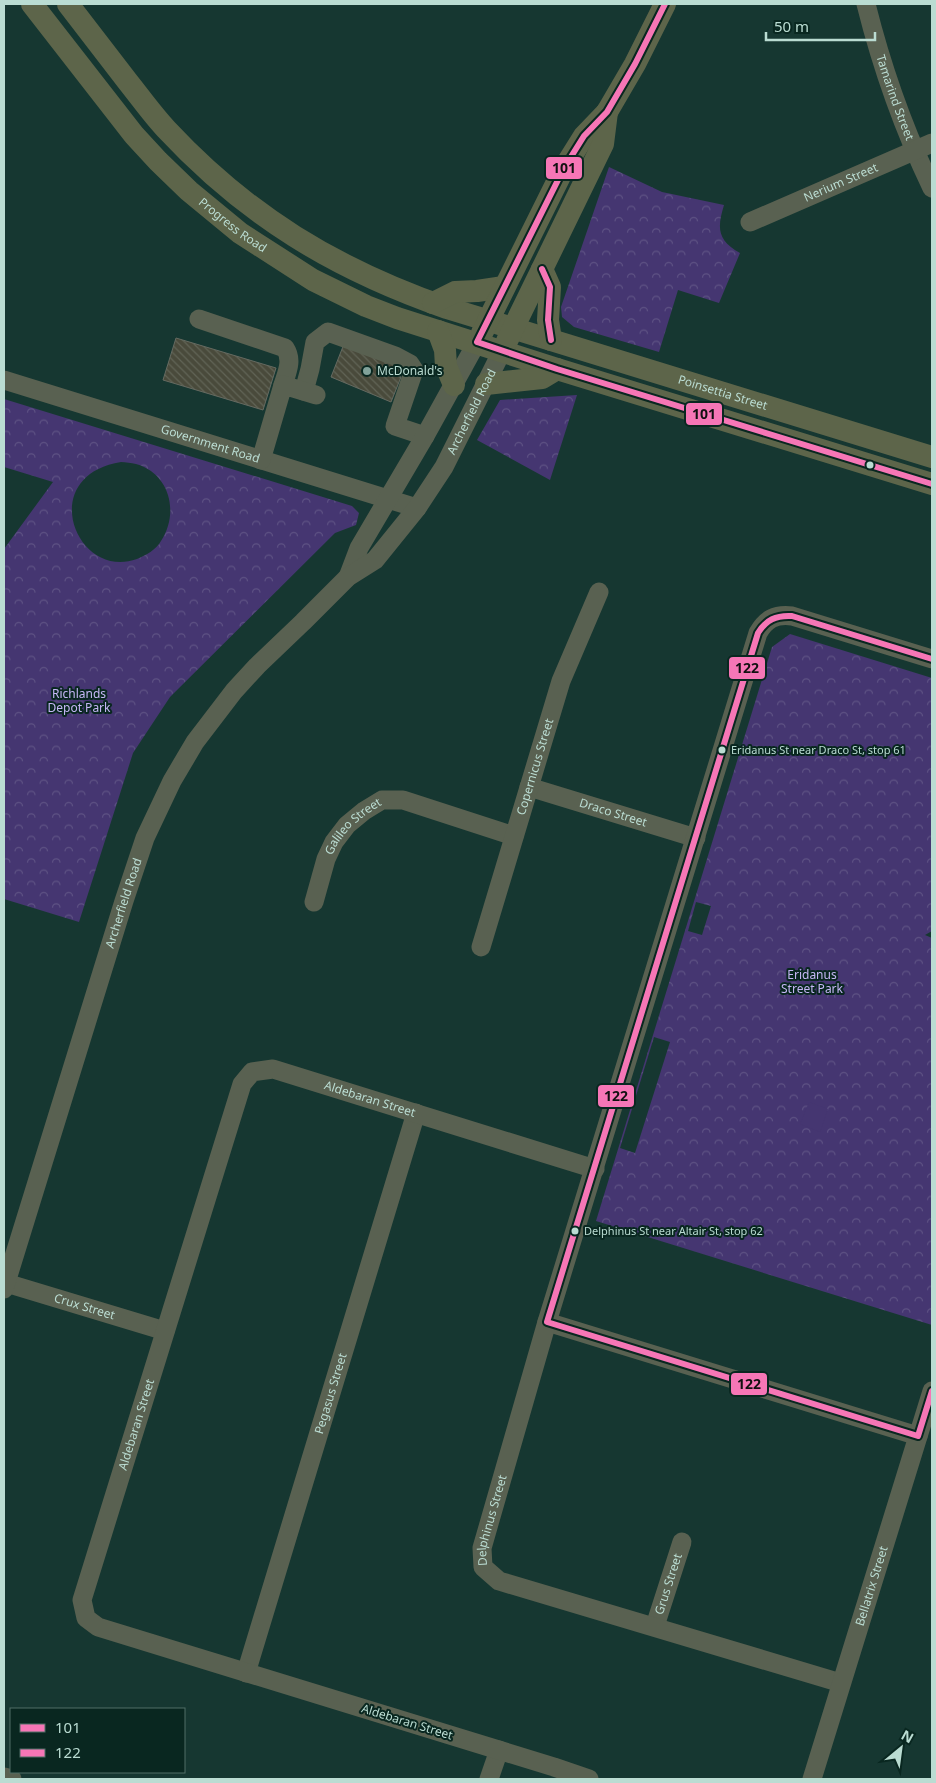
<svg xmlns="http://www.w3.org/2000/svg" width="936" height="1783" font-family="'Noto Sans',sans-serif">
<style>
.forest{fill:url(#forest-crowns);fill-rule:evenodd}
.pitch{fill:#453671}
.building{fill:url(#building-back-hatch);stroke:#656a61}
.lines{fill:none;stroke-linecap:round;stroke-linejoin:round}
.minor{stroke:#596151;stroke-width:19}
.major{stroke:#5d654a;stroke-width:22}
.bus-1-casing{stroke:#092720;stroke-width:10}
.bus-2-casing{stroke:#092720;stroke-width:10}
.bus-1{stroke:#f676b6;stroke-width:6}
.bus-2{stroke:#f676b6;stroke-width:6}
.poi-dot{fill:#81a29a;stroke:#092720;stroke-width:2}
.bus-dot{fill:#badcd2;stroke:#092720;stroke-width:2}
.labels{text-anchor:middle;stroke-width:4;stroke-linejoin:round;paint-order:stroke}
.bus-label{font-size:11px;fill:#badcd2;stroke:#092720;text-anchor:start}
.street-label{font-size:12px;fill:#badcd2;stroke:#092720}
.poi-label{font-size:12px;fill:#badcd2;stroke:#092720;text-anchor:start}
.park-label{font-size:12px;fill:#c6b7f6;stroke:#092720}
.line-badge{stroke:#092720;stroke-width:2}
.pale-badge-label{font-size:14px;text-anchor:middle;font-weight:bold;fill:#111}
</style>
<defs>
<pattern id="forest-crowns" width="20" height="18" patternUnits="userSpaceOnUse" patternTransform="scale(1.25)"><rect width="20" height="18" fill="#453671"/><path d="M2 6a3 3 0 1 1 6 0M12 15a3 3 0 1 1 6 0" fill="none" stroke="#5e5284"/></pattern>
<pattern id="building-back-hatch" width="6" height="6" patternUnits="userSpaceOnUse" patternTransform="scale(1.25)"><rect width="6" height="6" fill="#494a3b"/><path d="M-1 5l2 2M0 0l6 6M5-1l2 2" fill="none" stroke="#616456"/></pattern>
</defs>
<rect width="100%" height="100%" fill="#163731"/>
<path class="forest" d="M609,167L662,192L724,205C717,228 717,240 740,253L719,303L678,290L659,352L574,327L562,317L561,307Z
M577,395L550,480L477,440L500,400Z
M4,399L352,506L359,513L356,525L335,533L170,697L133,753L79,922L4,899V549L53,482L4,467ZM121,462C126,462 131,463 136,464C171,474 179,514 161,541C156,550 146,555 137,559C76,581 35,476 121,462Z
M790,634L932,678V931L925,935L932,938V1325L596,1221L772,647ZM696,902L711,906L702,935L688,931ZM654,1037L670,1042L635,1153L620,1148Z"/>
<path class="pitch" d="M809,1102L828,1109L820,1132L800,1124Z"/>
<path class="building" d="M176,338L276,368L263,410L163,380Z
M344,344L402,367L399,376L401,377L391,402L331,377Z"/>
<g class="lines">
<g class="minor">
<path id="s1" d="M866,4C882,68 903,128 932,188"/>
<path id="s2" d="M750,222L932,143"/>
<path d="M199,319L285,348C293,360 287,372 283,385"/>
<path id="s3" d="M4,380L417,508"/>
<path d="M304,391L310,369L315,342L328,332L395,356L410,364L414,370L395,426L425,436"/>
<path d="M261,460L283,385L316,395"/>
<path d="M348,577L359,548L425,436L477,342"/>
<path id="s4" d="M529,787L696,838"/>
<path id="s5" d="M314,902L326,859L334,842L347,825L364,811L382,800H403L514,836"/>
<path id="s6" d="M481,947L561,681L599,592"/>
<path id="s7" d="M6,1283L165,1331"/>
<path id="s8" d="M4,1289L124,901L145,838L172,781L195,742L234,691L257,666L303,622L348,577L375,560L417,508L444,467L502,351"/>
<path d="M547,1322L918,1436"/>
<path id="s9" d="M655,1626L682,1542"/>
<path id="s10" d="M246,1673L416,1113"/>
<path id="s11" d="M841,1683L499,1581L483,1567L482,1548L547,1322L758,633C766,619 775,614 792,616L932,659"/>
<path d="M4,1777L12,1779"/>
<path d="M489,1779L499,1750"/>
<path id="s12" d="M589,1779L554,1767L98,1627L86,1618L82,1600L242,1084L252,1072L273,1069L595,1169"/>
<path id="s13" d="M812,1779L932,1391"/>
</g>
<g class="major">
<path id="s14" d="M32,4L134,135L158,161L189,191L240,233L313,280L366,306L397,318L557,369L932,484"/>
<path id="s15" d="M68,4C88,30 108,56 128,82C140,97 152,114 166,129C247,216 335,269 447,308L932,457"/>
<path d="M542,269L550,287L548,320L551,340"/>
<path d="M433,303L455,292L477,291L504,287"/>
<path d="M438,331L445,350L446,366L454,385"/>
<path d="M482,333L564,168L584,136L607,112L635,64L665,4"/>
<path d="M507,341L603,144L607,112"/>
<path d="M486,384L542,378L557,369"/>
</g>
<g class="bus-1-casing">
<path id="bus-1" d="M542,269L550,287L548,320L551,340
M477,342L557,369L932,484
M477,342L564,168L584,136L607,112L635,64L665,4"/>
</g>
<g class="bus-2-casing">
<path id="bus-2" d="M932,659L792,616C776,615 766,620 758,633L547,1322L918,1436L932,1391"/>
</g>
<use href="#bus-1" class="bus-1"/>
<use href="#bus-2" class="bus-2"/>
</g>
<circle class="poi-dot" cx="367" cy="371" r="5"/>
<g class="bus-dot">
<circle cx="870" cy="465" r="4.5"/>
<circle cx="722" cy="750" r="4.5"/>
<circle cx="575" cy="1231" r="4.5"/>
</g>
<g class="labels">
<g class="bus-label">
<text x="731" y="754">Eridanus St near Draco St, stop 61</text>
<text x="584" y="1235">Delphinus St near Altair St, stop 62</text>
</g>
<g class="street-label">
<text dy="4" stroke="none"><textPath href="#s1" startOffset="98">Tamarind Street</textPath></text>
<text dy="4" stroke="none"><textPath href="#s2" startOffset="99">Nerium Street</textPath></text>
<text dy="4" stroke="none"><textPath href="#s14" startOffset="300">Progress Road</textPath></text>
<text dy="4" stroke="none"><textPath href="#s15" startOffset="784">Poinsettia Street</textPath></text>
<text dy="4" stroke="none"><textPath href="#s8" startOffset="1016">Archerfield Road</textPath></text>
<text dy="4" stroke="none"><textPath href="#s3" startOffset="216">Government Road</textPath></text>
<text dy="4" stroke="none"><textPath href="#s6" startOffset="188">Copernicus Street</textPath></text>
<text dy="4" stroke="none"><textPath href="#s4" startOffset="88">Draco Street</textPath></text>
<text dy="4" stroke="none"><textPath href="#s5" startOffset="88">Galileo Street</textPath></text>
<text dy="4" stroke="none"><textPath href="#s8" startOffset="404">Archerfield Road</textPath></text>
<text dy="4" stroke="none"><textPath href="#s12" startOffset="1226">Aldebaran Street</textPath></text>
<text dy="4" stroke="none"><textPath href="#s7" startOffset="82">Crux Street</textPath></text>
<text dy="4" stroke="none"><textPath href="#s10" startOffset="292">Pegasus Street</textPath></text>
<text dy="4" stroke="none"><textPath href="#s12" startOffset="731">Aldebaran Street</textPath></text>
<text dy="4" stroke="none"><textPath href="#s11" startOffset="426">Delphinus Street</textPath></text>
<text dy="4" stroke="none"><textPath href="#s9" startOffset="44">Grus Street</textPath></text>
<text dy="4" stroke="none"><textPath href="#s13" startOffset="202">Bellatrix Street</textPath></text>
<text transform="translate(407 1722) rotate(17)" y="4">Aldebaran Street</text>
</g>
<g class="poi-label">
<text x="377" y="375">McDonald's</text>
</g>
<g class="park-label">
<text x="79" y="698">Richlands<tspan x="79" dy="14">Depot Park</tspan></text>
<text x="812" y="979">Eridanus<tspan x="812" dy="14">Street Park</tspan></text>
</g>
</g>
<g class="line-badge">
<rect x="545" y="156" width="38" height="24" rx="5" fill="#f676b6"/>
<rect x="685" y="402" width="38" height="24" rx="5" fill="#f676b6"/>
<rect x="728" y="656" width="38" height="24" rx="5" fill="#f676b6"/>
<rect x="597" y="1084" width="38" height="24" rx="5" fill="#f676b6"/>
<rect x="730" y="1372" width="38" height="24" rx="5" fill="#f676b6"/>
</g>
<g class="pale-badge-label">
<text x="564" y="173">101</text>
<text x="704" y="419">101</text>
<text x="747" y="673">122</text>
<text x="616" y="1101">122</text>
<text x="749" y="1389">122</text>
</g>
<rect width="936" height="1783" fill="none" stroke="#badcd2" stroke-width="10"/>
<rect x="10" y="1708" width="175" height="65" fill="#092720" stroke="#506f67"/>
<rect x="20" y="1724" width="25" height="8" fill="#f676b6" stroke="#506f67"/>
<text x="55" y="1733" font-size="15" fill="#badcd2">101</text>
<rect x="20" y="1749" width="25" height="8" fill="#f676b6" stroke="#506f67"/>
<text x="55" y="1758" font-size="15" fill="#badcd2">122</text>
<g transform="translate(901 1748) rotate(29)" stroke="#092720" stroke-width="4" paint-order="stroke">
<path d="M0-4L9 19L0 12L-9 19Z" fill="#badcd2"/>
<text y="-8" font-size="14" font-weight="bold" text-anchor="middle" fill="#badcd2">N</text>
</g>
<path d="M766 32v8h109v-8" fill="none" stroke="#badcd2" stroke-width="2.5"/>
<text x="774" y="32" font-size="15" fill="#badcd2" stroke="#092720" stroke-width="4" paint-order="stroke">50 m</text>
</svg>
